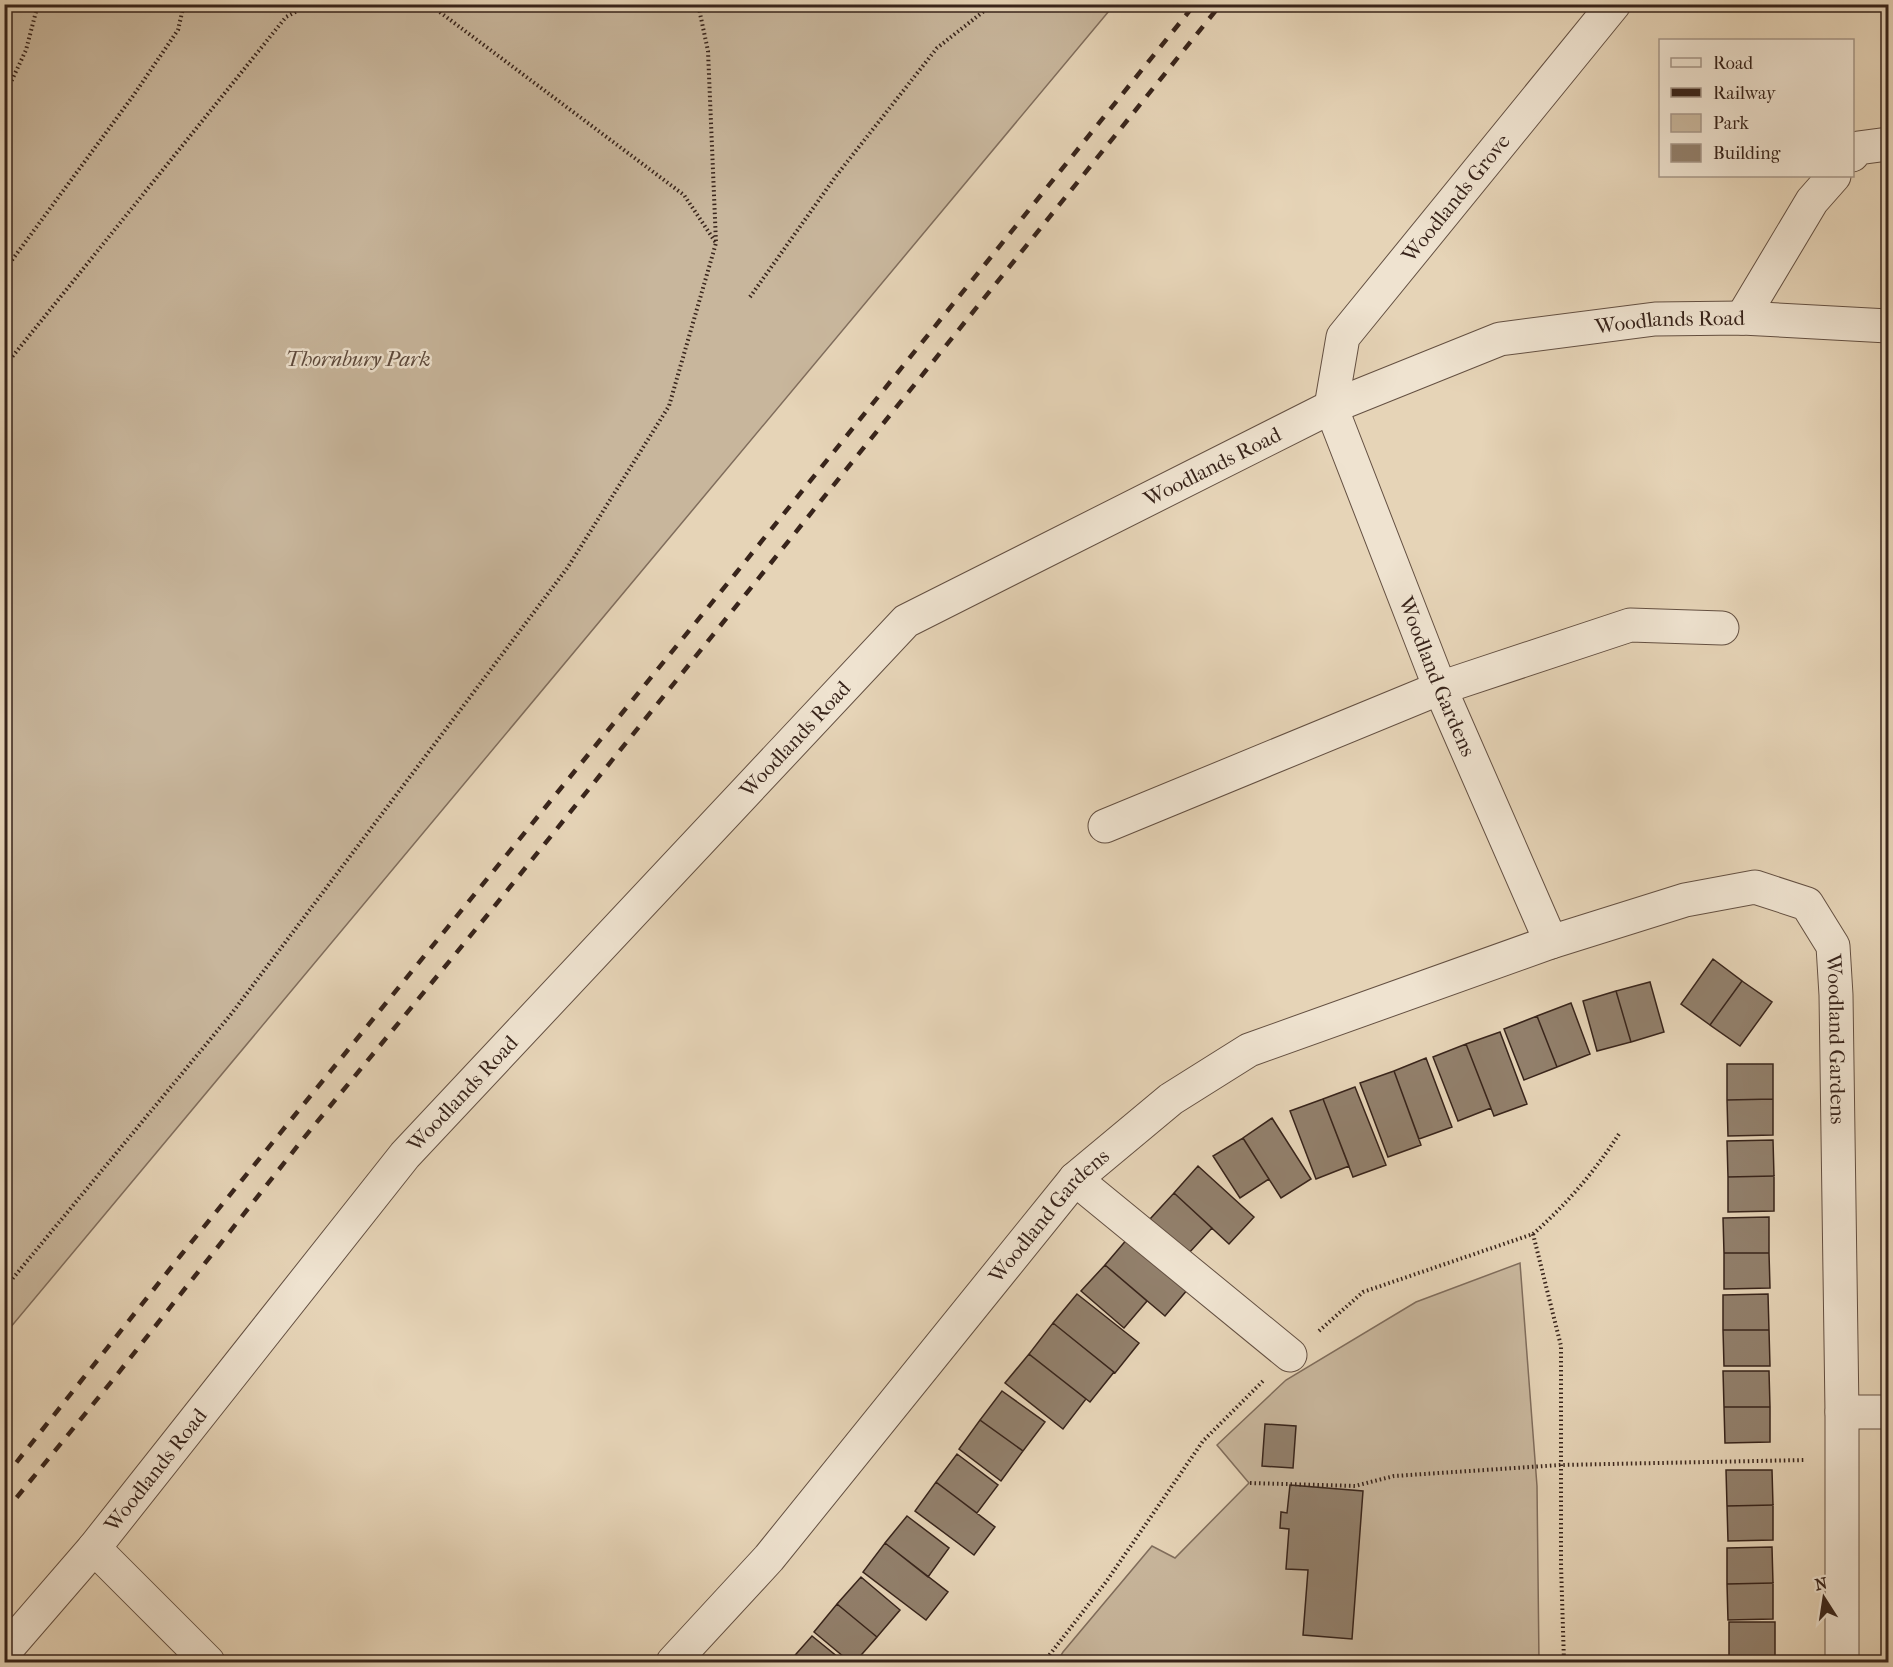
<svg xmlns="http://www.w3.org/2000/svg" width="1893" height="1667" font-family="'IM FELL French Canon',serif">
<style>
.green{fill:#c8b69c;stroke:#806d5c;stroke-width:1.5}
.building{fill:#92806c;stroke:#38241b;stroke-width:1.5}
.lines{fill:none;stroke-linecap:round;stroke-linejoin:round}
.minor-casing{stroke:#645042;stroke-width:35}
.path{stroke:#38241b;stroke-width:4;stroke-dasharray:1.5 3;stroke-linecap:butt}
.minor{stroke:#efe3d0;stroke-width:33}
.rail{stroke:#38241b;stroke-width:4.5;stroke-dasharray:10 10;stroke-linecap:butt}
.labels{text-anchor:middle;stroke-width:5;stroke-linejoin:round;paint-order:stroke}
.street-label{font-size:21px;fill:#38241b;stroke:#efe3d0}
.park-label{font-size:21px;font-style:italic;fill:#5c483b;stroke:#efe3d0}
</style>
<rect width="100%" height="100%" fill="#e6d4b7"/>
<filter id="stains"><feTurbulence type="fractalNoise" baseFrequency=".00333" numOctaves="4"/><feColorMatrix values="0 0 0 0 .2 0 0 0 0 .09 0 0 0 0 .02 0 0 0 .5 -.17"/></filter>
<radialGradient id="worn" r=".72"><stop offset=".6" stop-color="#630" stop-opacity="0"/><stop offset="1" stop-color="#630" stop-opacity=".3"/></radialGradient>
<path class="green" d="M5,4L1114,5L5,1334L4,5Z
M1520,1263L1537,1486L1539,1662H1057L1063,1652L1152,1546L1175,1558L1249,1483L1217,1445L1286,1380L1416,1302Z"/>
<path class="building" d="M1713,959L1742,981L1710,1025L1681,1004Z
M1742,981L1772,1002L1740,1046L1710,1025Z
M1650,982L1664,1032L1631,1042L1616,991Z
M1616,991L1631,1042L1597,1051L1583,1001Z
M1571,1003L1590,1054L1557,1067L1537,1016Z
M1537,1016L1557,1067L1524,1080L1504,1029Z
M1500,1032L1527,1104L1494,1116L1466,1044Z
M1466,1044L1491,1108L1458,1121L1433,1057Z
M1426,1058L1452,1127L1419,1139L1394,1071Z
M1727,1064H1773V1099L1727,1100Z
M1394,1071L1421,1145L1388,1157L1360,1083Z
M1355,1087L1386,1165L1353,1177L1323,1099Z
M1323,1099L1349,1166L1316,1179L1290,1111Z
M1773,1099V1135L1728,1136L1727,1100Z
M1272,1118L1311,1179L1281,1198L1243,1138Z
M1243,1138L1269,1179L1240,1198L1213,1156Z
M1773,1140L1774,1176L1728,1177L1727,1141Z
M1198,1166L1254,1217L1229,1244L1174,1193Z
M1774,1176V1211L1728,1212V1177Z
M1174,1193L1212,1228L1188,1254L1150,1219Z
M1769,1217V1253H1724L1723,1218Z
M1128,1238L1188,1289L1165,1316L1105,1265Z
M1724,1253H1769L1770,1288L1724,1289Z
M1105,1265L1147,1301L1124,1328L1081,1291Z
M1077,1294L1139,1343L1115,1373L1053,1323Z
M1768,1294L1769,1330H1723V1295Z
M1053,1323L1114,1372L1090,1402L1029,1354Z
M1723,1330H1769L1770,1366H1724Z
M1029,1354L1086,1399L1063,1429L1005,1383Z
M1723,1371H1769L1770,1407H1724Z
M1002,1391L1045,1422L1023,1451L980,1420Z
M1724,1407H1770V1442L1725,1443Z
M980,1420L1023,1451L1001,1481L959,1449Z
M1265,1424L1296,1426L1293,1468L1262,1466Z
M957,1454L998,1485L977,1513L936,1482Z
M1726,1470H1772L1773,1505L1727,1506Z
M936,1482L995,1527L974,1555L915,1511Z
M1290,1485L1363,1491L1352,1639L1303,1635L1308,1570L1286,1569L1289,1529L1280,1528L1281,1512L1287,1513Z
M1773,1505V1540L1728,1541L1727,1506Z
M907,1516L949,1548L928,1577L885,1543Z
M885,1543L948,1592L926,1620L863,1572Z
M1772,1547L1773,1583L1727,1584V1548Z
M861,1577L900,1610L877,1637L837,1604Z
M1773,1583V1619L1728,1620L1727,1584Z
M837,1604L877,1637L855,1662H850L814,1632Z
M1729,1622H1775V1657L1729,1658Z
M812,1636L844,1662H789Z
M1775,1657V1662H1730L1729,1658Z"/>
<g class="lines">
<g class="minor-casing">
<g id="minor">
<path id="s1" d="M1614,4L1343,337L1331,407L1440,688L1551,942L1685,900L1755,887L1807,904L1833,946L1836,995L1842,1412"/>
<path d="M1852,155L1858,148L1888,144"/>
<path d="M1742,318L1812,201L1834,176"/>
<path d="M1105,826L1440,688L1630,625L1722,628"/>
<path d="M1075,1179L1290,1355"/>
<path d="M94,1548L208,1662"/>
<path id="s2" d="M4,1652L94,1548L405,1155L906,621L1331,407L1500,339L1655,319L1742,318L1888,326"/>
<path id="s3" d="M673,1662L769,1558L1075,1179L1171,1099L1249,1050L1551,942"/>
<path d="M1842,1662V1412H1888"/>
</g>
</g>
<path class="path" d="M429,4L684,195L716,243
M4,97L26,50L38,4
M4,271L133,96L178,30L184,4
M750,297L836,176L937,48L993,4
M4,367L286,17L310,4
M1533,1234L1561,1346V1565L1564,1662
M4,1289L232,1013L568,567L669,406L716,243L708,51L698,4
M1319,1331L1363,1292L1533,1234C1566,1205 1595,1171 1619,1134
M1250,1483L1355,1486L1394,1476L1560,1465L1805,1460
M1044,1662L1106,1582L1203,1441L1264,1380"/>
<use href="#minor" class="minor"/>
<path class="rail" d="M4,1478L181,1255L736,573L1195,4
M4,1513L112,1381L303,1139L485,918L1221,4"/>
</g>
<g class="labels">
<g class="street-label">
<text transform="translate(1456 198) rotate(-51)" y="7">Woodlands Grove</text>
<text dy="7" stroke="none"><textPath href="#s2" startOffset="2200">Woodlands Road</textPath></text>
<text dy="7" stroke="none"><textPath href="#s2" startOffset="1714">Woodlands Road</textPath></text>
<text dy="7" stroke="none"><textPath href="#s1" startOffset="790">Woodland Gardens</textPath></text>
<text dy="7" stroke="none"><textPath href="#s2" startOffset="1209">Woodlands Road</textPath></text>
<text dy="7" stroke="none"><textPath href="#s1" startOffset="1488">Woodland Gardens</textPath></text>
<text dy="7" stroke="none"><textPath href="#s2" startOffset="723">Woodlands Road</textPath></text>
<text dy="7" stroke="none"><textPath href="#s3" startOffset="584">Woodland Gardens</textPath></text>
<text dy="7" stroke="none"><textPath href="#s2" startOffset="237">Woodlands Road</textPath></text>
</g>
<g class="park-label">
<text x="358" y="366">Thornbury Park</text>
</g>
</g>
<rect width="1893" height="1667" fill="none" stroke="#e6d4b7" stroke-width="24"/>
<rect x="6" y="6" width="1881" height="1655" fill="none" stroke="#38241b" stroke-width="3"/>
<rect x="12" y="12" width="1869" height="1643" fill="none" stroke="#38241b" stroke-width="1.5"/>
<rect x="1659" y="39" width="195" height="138" fill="#efe3d0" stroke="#a69788" stroke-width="1.5"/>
<rect x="1671" y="58" width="30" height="9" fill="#efe3d0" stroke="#a69788" stroke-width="1.5"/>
<text x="1713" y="69" font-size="18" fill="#38241b">Road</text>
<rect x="1671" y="88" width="30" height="9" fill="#38241b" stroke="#a69788" stroke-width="1.5"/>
<text x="1713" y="99" font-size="18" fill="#38241b">Railway</text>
<rect x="1671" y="114" width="30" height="18" fill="#c8b69c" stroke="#a69788" stroke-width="1.5"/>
<text x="1713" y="129" font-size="18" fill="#38241b">Park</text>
<rect x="1671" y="144" width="30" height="18" fill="#92806c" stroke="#a69788" stroke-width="1.5"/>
<text x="1713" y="159" font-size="18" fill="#38241b">Building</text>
<g transform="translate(1824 1598) rotate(348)" stroke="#efe3d0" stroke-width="4.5" paint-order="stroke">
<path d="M0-4.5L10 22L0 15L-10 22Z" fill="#38241b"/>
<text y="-9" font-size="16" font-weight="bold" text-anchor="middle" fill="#38241b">N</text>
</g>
<rect width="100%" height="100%" filter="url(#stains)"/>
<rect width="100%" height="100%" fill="url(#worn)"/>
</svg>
